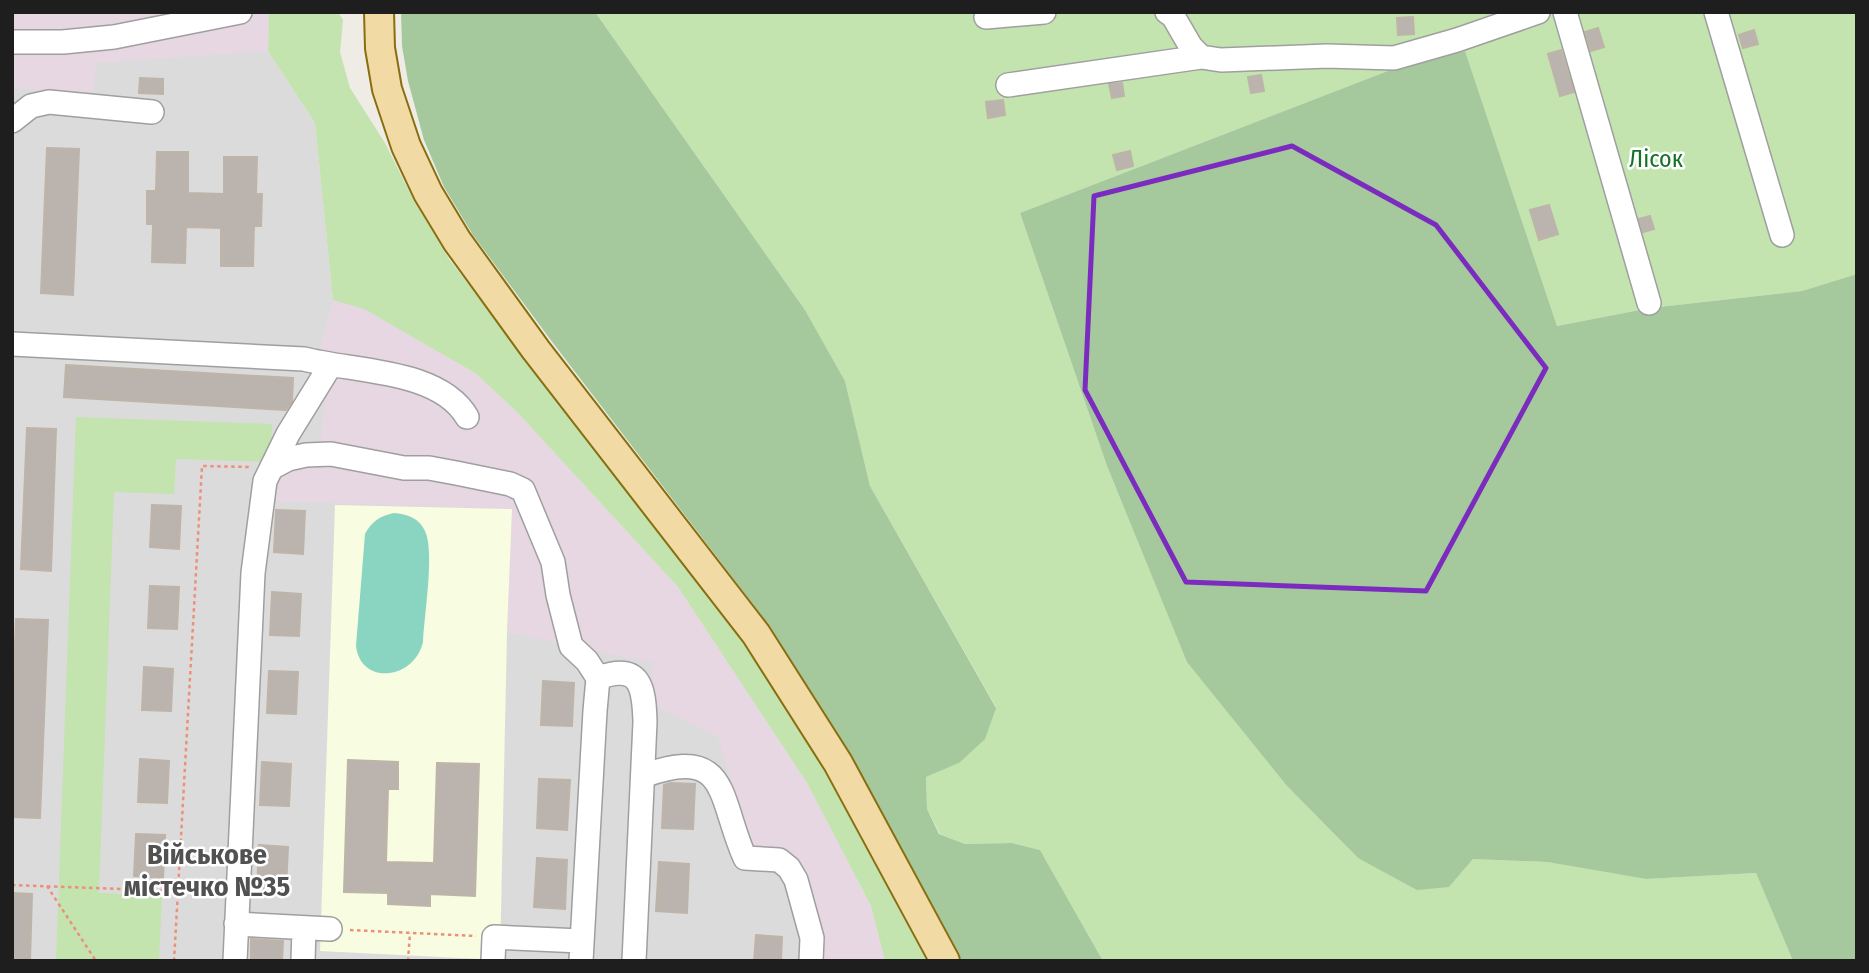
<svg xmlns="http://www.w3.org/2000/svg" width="1869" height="973" font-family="'Fira Sans Condensed',sans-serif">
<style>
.residential{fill:#dcdbdb}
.industrial{fill:#e6d7e2}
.education{fill:#f8fce0}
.grass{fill:#c3e3af}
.forest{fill:#a5c99d}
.pitch{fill:#8ad5c1}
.building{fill:#bbb4ae;stroke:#beb4a8;stroke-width:2}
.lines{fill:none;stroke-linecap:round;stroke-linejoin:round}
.minor-casing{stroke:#9f9f9f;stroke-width:26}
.major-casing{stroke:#886e0f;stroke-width:32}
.path{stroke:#eb9178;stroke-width:2.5;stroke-dasharray:3.5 3.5;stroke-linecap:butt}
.minor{stroke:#fff;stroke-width:23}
.major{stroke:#f2daa5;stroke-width:28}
.marked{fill:none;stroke:#7b2cbf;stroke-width:5;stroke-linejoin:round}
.labels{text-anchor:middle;stroke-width:5;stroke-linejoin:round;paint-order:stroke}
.park-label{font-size:24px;fill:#167128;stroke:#fff}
.quarter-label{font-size:28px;font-weight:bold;fill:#515151;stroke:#fff}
</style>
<rect width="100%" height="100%" fill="#eeece5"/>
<path class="residential" d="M12,12H269L268,51L315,123L333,299L364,309L475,373L885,961H12Z"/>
<path class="industrial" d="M12,12H269L268,51L96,63L93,94L12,88Z
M333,300L364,309L475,373L517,412L678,587L807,783L871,906L885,961H821L824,933L747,836L718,737L658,707L652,690L653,663L507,632L512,509L273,501L276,478L285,469L318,462L328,380L320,349Z"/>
<path class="education" d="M335,505L512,509L507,632L500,960L320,951Z"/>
<path class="grass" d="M269,12H338L343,20L340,52L350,88L385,143L414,201L449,259L744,644L824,769L928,961H885L871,906L807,783L678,587L517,412L475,373L364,309L333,300L315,123L268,51Z
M595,12H1857V274L1802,291L1650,308L1557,326L1465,51L1393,69L1020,213L1107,466L1187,661L1287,786L1358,858L1449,887L1473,859L1547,862L1646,879L1756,873L1793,961H1103L1040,850L1012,843L965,844L940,834L927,809L926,777L959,763L996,707L870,486L845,381L805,310Z
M76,417L272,424L270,462L176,459L174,494L114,492L99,893L162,896L159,961H56Z"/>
<path class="forest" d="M401,12H595L805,310L845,381L870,486L996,708L985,739L959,763L926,777L927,809L939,834L965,844L1012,843L1040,850L1103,961H962L850,756L769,625L553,343L473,235L444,187L424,140L408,81L402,46Z
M1465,51L1557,326L1650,308L1802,291L1857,274V961H1793L1756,873L1646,879L1547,862L1473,859L1449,887L1417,890L1358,858L1287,786L1187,662L1107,466L1020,213L1393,69Z"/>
<path class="pitch" d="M394,513C407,514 419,518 425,531C435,552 424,616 423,642C414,680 361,686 356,646L365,534C372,521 380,516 394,513Z"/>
<path class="building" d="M1413,17L1414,34L1398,35L1397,18Z
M1598,28L1604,47L1591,51L1585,32Z
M1754,30L1758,44L1743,48L1739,35Z
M1561,50L1574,92L1560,96L1548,54Z
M1261,75L1264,91L1251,93L1248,77Z
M140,78L163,79V94L139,93Z
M1122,83L1124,96L1112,98L1109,84Z
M1003,100L1005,115L988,118L986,102Z
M47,148L79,149L73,295L41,293Z
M1130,151L1133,166L1117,170L1113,155Z
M157,152H188V193L224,194V157H257L256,194H262L261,226H254L253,266H221V228L186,227L185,263L152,262L153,224H147V191H156Z
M1549,205L1558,234L1539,240L1530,210Z
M1650,216L1654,229L1643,232L1639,219Z
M66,365L293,378L292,402L286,410L64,397Z
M27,428L56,429L51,571L21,569Z
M152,505L181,506L179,549L150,547Z
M276,510L305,511L303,554L274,552Z
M150,586L179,587L177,629L148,628Z
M272,592L301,594L299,636L270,635Z
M16,619L48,620L40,818L12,817V719Z
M144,667L173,669L171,711L142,710Z
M269,671L298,672L296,714L267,713Z
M543,681L574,683L572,726L541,725Z
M140,759L169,761L167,803L138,802Z
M348,760L398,762V789H388L386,862L434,863L437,763L479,764L475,896L430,894V906L388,904V893L344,892Z
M262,762L291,764L289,806L260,805Z
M539,779L570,780L567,830L537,828Z
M670,783L695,784L693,829L662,828L664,785Z
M136,834L165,835L163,878L134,876Z
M259,845L288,847L286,889L257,888Z
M537,858L567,860L565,909L534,907Z
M659,862L689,864L687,913L656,911Z
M12,893L32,894L30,961H12Z
M756,935L782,937L781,961H754Z
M251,939L283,941L282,961H251Z"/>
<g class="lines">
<g class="minor-casing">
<path id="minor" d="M1167,12L1173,16L1191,47L1201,57L1221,60L1327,56L1394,58L1457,40L1538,12
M1565,12L1649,303
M1716,12L1782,235
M986,17L1044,12
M12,42H63L114,37L240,12
M1008,85L1201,57
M12,121L31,106L49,102L152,112
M12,344L304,359C354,372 439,369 467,417
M273,467L288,459L306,455L331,454L404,468H429L456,473L510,484L523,490L553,562L558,595L571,646L587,661L598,678L595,711L581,961
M598,678C641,662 644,688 645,722L634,961
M643,776C730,744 718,798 745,858L779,860L789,868L796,880L812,938L811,961
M236,924L330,929
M235,961L253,573L265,481L288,434L330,366
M303,961L304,928
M493,961L494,937L581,941"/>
</g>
<g class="major-casing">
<path id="major" d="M379,12L380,48L387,89L406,146L428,193L457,241L536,350L756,634L838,763L945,961"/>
</g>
<path class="path" d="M12,885L177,891
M47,886L96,961
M350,930L476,936
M174,961L202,466L249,467
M408,961L410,933"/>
<use href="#minor" class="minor"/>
<use href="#major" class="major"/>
</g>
<path class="marked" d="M1292,146L1436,225L1546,368L1426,591L1186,582L1085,390L1094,196Z"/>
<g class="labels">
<g class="park-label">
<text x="1656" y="167">Лісок</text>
</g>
<g class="quarter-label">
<text x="207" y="864">Військове<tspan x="207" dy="32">містечко №35</tspan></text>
</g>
</g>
<rect width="1869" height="973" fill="none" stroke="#1e1e1e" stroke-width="28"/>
</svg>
